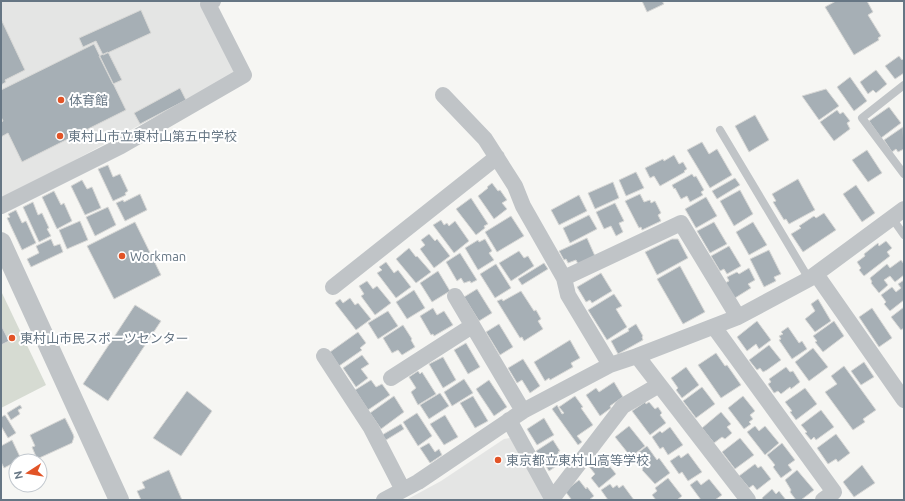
<svg xmlns="http://www.w3.org/2000/svg" width="905" height="501" font-family="Ubuntu,'Noto Sans JP',sans-serif">
<style>
.built{fill:#e4e5e4}
.green{fill:#d6dbd2}
.building{fill:#a6afb5;stroke:#d8d8d6}
.lines{fill:none;stroke-linecap:round;stroke-linejoin:round}
.service{stroke:#c0c4c7;stroke-width:8}
.minor{stroke:#c0c4c7;stroke-width:16}
.tertiary{stroke:#c0c4c7;stroke-width:20}
.poi-dot{fill:#e25427;stroke:#fff;stroke-width:1.5}
.labels{text-anchor:middle;stroke-width:4;stroke-linejoin:round;paint-order:stroke}
.poi-label{font-size:13px;fill:#667684;stroke:#fff;text-anchor:start}
</style>
<rect width="100%" height="100%" fill="#f6f6f3"/>
<path class="built" d="M1,1H199L236,73L1,200Z
M510,438L545,500H406L441,481L504,439Z"/>
<path class="green" d="M1,291L46,385L1,408Z"/>
<path class="building" d="M642,1H662L664,4L647,12Z
M836,1H867L873,12L868,15L881,36L878,38L879,40L854,55L825,7Z
M141,10L151,33L103,55L96,41L83,47L79,38Z
M1,19L25,70L5,80L6,82L1,85Z
M94,44L126,110L22,162L8,133L1,137V122L3,121L1,117V90Z
M108,52L122,80L113,84L99,56Z
M899,56L902,60L904,58V73L895,79L885,66Z
M876,70L887,84L876,93L873,90L868,94L860,82Z
M850,77L867,101L854,111L837,87Z
M180,88L186,100L140,124L134,113Z
M826,89L839,106L819,120L802,96Z
M889,107L901,123L881,138L869,121Z
M837,110L840,114L843,112L850,121L847,123L850,129L834,141L820,122Z
M755,115L769,140L749,152L735,126Z
M903,127L904,149L898,152L896,149L892,152L884,140Z
M702,142L709,154L717,149L732,175L710,188L687,150Z
M867,150L882,173L868,182L852,160Z
M674,155L679,164L683,162L687,169L684,171L685,172L660,186L654,176L650,178L645,168L663,159L664,161Z
M108,165L113,177L120,174L128,191L125,193L126,195L113,201L98,169Z
M636,172L644,188L626,196L619,180Z
M692,174L694,177L696,176L704,190L701,192L703,195L690,202L687,196L681,199L675,188L674,189L672,185Z
M735,178L740,185L717,199L712,191Z
M798,179L815,210L789,224L786,219L784,220L773,202L776,201L772,194Z
M82,180L87,189L92,187L101,208L85,215L71,186Z
M613,182L619,198L595,209L588,193Z
M492,183L498,191L500,190L507,200L502,203L507,209L494,219L478,196L488,188L487,187Z
M856,185L875,213L862,222L843,194Z
M740,190L753,214L734,226L720,201Z
M54,191L61,205L64,203L72,221L57,229L42,197Z
M140,194L147,210L125,221L116,203L123,200L124,202Z
M640,194L644,202L650,200L651,203L655,201L661,213L658,215L661,221L642,230L641,227L639,228L625,201Z
M579,195L587,211L559,225L551,210Z
M706,197L717,216L696,228L685,209Z
M471,198L488,224L484,226L485,228L476,235L456,209Z
M33,202L38,215L42,213L49,228L47,229L51,236L39,242L23,207Z
M615,203L624,221L619,223L623,232L616,236L611,226L604,229L596,212Z
M108,207L116,225L95,236L86,217Z
M16,210L22,223L26,221L36,243L22,250L7,218L10,217L8,214Z
M824,213L836,230L803,252L791,234L801,228L799,226L814,216L816,218Z
M589,215L597,229L570,243L563,228Z
M511,216L524,236L497,252L485,232Z
M441,220L444,225L447,223L449,226L455,221L469,241L454,253L433,225Z
M80,221L88,240L67,249L59,230Z
M135,222L161,275L114,299L87,246Z
M714,222L727,244L710,253L697,231Z
M753,222L767,245L749,255L736,232Z
M429,234L435,241L437,239L450,256L434,268L420,249L425,245L421,240Z
M587,238L595,256L578,264L576,260L568,263L566,259L564,260L559,251Z
M51,239L54,246L60,244L63,252L31,267L27,259L39,253L36,246Z
M485,239L492,251L489,253L494,260L478,270L465,248L478,240L479,242Z
M672,239H678L688,258L657,275L645,252Z
M886,241L892,248L887,252L890,256L864,276L859,270L861,268L857,262L865,256L864,254L878,243L879,246Z
M729,246L741,266L727,274L724,269L720,271L711,256Z
M409,248L416,257L417,256L431,272L416,283L396,259Z
M769,250L781,274L774,277L776,281L764,287L750,259Z
M519,251L524,258L528,256L534,266L511,281L499,263Z
M460,253L477,280L471,283L470,281L464,283L461,278L457,281L446,262Z
M901,260L904,264V275L895,282L890,276L884,280L888,285L879,293L871,283L872,282L870,278L887,264L890,268Z
M386,262L394,273L398,270L411,287L396,298L377,273L382,270L379,267Z
M544,263L548,269L522,285L518,279Z
M496,264L511,288L495,298L480,274Z
M680,266L705,312L683,324L657,279Z
M749,268L755,280L748,284L751,288L735,298L725,283L729,281L727,277L737,272L739,274Z
M438,271L450,291L432,302L420,283Z
M601,273L612,291L592,303L590,300L586,302L577,287Z
M904,280V300L890,311L884,304L886,302L881,295L892,287L896,292L901,288L898,284Z
M367,281L373,289L377,286L391,303L375,315L361,296L364,294L359,286Z
M477,289L492,313L479,321L464,297Z
M414,290L425,308L407,319L396,302Z
M521,291L534,311L536,310L541,319L538,321L543,329L524,341L522,337L520,338L497,301L502,299L503,301Z
M614,294L622,306L616,309L627,327L607,340L588,310Z
M350,298L355,305L358,303L371,319L356,330L335,303L340,299L343,303Z
M818,299L831,321L815,332L805,319L815,311L811,304Z
M135,305L161,321L108,401L83,384Z
M904,307V328L901,330L891,317Z
M433,308L437,315L444,311L453,325L434,336L433,334L431,335L420,316Z
M872,308L892,338L879,347L859,317Z
M388,311L398,326L378,339L368,323Z
M757,321L771,340L759,349L756,344L747,351L737,337Z
M834,321L844,336L823,352L815,342L817,341L813,336Z
M499,324L513,347L500,355L486,332Z
M636,324L643,336L642,337L643,340L618,354L611,341L629,331L628,329Z
M1,325L9,341L1,345Z
M403,325L412,339L411,340L415,347L402,355L398,350L392,353L383,338Z
M788,327L799,343L802,341L807,349L792,359L779,340L781,339L779,336L783,334L781,332Z
M358,332L366,343L360,348L362,350L339,366L330,352Z
M570,340L580,358L571,363L573,367L550,380L549,378L545,381L534,362Z
M466,343L480,367L468,374L454,350Z
M769,345L781,360L767,370L763,372L760,368L757,370L749,360Z
M813,348L828,367L809,381L795,362Z
M716,353L725,366L727,365L741,385L721,398L698,365Z
M362,355L369,364L361,369L368,378L356,387L343,368Z
M443,357L456,380L443,388L429,364Z
M523,359L540,386L530,393L522,380L517,383L508,368Z
M864,362L874,377L861,385L851,371Z
M844,366L876,410L863,419L865,422L853,430L825,392L837,384L831,376Z
M686,367L699,385L682,398L676,390L678,388L671,378Z
M786,367L790,372L793,371L800,382L791,389L790,387L781,394L778,391L774,393L768,384L771,382L769,379Z
M418,371L420,374L422,372L436,394L418,405L411,392L416,388L409,377Z
M464,379L473,393L452,406L444,392Z
M371,380L376,387L382,384L390,395L368,410L355,390Z
M489,380L507,407L494,416L476,389Z
M614,382L623,397L610,406L611,408L600,416L586,395L596,388L599,392Z
M702,387L715,404L696,418L683,401Z
M805,388L817,404L796,420L790,412L792,411L785,402Z
M187,391L212,411L181,456L153,438Z
M440,393L449,406L429,419L420,405Z
M394,396L404,412L381,429L370,413Z
M473,396L488,421L475,428L460,403Z
M575,396L583,407L581,408L593,425L577,436L582,442L578,445L552,409L557,405L562,414L564,413L559,407Z
M743,396L755,411L750,415L753,419L749,422L751,424L744,429L728,408Z
M645,402L646,404L649,402L655,409L658,407L662,413L660,415L666,423L650,435L632,411Z
M20,405L22,408L18,410L20,414L11,420L7,413Z
M821,410L834,427L816,440L814,437L811,440L805,433L807,432L801,425Z
M721,412L731,424L727,427L732,433L725,439L722,437L714,443L702,428Z
M417,413L432,436L418,446L403,422Z
M5,415L16,433L8,438L1,426V417Z
M445,415L458,437L444,445L430,424Z
M65,418L73,434L74,437L72,443L37,459L32,447L35,446L30,435Z
M544,418L554,435L537,445L527,429Z
M401,424L404,429L386,440L382,435Z
M629,426L645,446L631,457L615,437Z
M755,426L759,431L765,426L779,443L765,455L747,432Z
M670,427L683,445L668,455L663,447L660,449L652,437L660,431L662,433Z
M836,434L850,453L838,462L836,459L828,464L817,448Z
M740,438L754,455L735,469L722,452Z
M12,440L21,459L4,468L1,462V446Z
M553,440L560,451L558,452L564,461L549,471L536,451Z
M429,443L435,452L439,449L442,455L430,463L420,448Z
M782,443L795,460L788,465L792,470L781,478L773,467L775,465L767,455Z
M647,446L657,460L659,458L670,473L655,484L642,470L643,469L640,465L644,462L642,460L640,462L635,455Z
M688,453L702,472L688,481L682,472L679,474L670,461L679,455L681,458Z
M600,454L616,474L599,488L591,478L595,474L587,464Z
M755,464L758,468L761,466L771,479L757,490L753,485L749,488L739,476Z
M862,465L875,483L854,497L843,482Z
M169,470L182,500H141L137,491L145,488L142,482Z
M797,470L814,490L801,500H796L790,492L791,490L785,480Z
M668,478L682,496L677,500H656L652,495L657,491L655,488Z
M709,479L722,495L715,500H701L690,485L697,480L701,485Z
M579,480L586,489L587,487L594,496L589,500H569L571,499L565,491Z
M610,484L613,488L617,485L619,488L623,485L634,500H608L601,490Z
M772,489L776,494L779,491L786,500H763L762,498Z"/>
<g class="lines">
<path class="service" d="M904,85L862,118L904,174
M720,130L809,279
M892,218L904,235"/>
<path class="minor" d="M443,95L485,139L515,186L523,206L564,278L568,295L610,365
M1,206L121,146L244,75L208,4L213,1
M816,274L904,400
M564,278L681,223L738,317
M333,287L497,157
M455,296L523,411
M714,327L834,492L823,500
M324,356L371,428L403,490
M637,356L748,500
M391,378L472,326
M509,420L553,500
M552,499L623,406L659,385
M384,500L418,482L523,411L610,365L637,356L738,317L809,279L904,209"/>
<path class="tertiary" d="M1,242L119,500"/>
</g>
<g class="poi-dot">
<circle cx="61" cy="100" r="4"/>
<circle cx="60" cy="136" r="4"/>
<circle cx="122" cy="256" r="4"/>
<circle cx="12" cy="338" r="4"/>
<circle cx="498" cy="460" r="4"/>
</g>
<g class="labels">
<g class="poi-label">
<text x="69" y="105">体育館</text>
<text x="68" y="141">東村山市立東村山第五中学校</text>
<text x="130" y="261">Workman</text>
<text x="20" y="343">東村山市民スポーツセンター</text>
<text x="506" y="465">東京都立東村山高等学校</text>
</g>
</g>
<rect width="905" height="501" fill="none" stroke="#667684" stroke-width="4"/>
<g transform="translate(28 473) rotate(258)"><circle r="19" fill="#ffffff" stroke="#c2c8ce"/>
<path d="M0-3L7 15L0 10L-7 15Z" fill="#e25427"/>
<text y="-6" font-size="11" font-weight="bold" text-anchor="middle" fill="#667684">N</text>
</g>
</svg>
